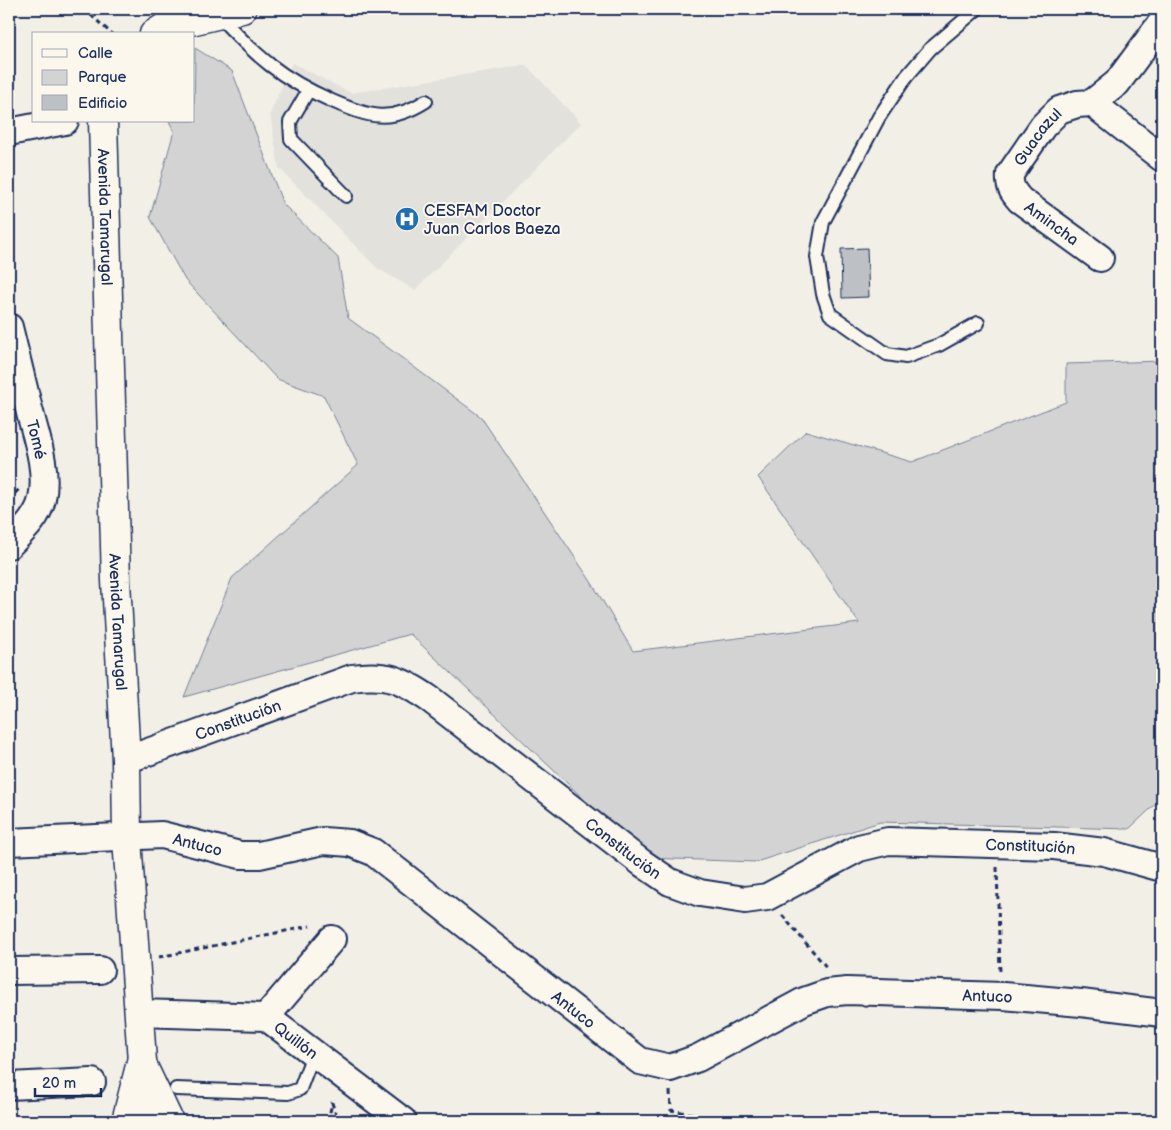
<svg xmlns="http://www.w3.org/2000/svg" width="1171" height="1130" font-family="'Balsamiq Sans',sans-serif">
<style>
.built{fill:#e2e1dc}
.green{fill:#d2d3d2;stroke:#768198}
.building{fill:#bdc0c4;stroke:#1b2f5e}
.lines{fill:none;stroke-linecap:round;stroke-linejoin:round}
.lane-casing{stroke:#1b2f5e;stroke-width:16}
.street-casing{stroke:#1b2f5e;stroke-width:30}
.secondary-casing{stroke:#1b2f5e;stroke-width:31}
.primary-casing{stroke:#1b2f5e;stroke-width:31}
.path{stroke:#1b2f5e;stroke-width:3;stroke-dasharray:5 4;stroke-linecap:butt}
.lane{stroke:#fbf7ec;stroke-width:12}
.street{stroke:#fbf7ec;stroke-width:26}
.secondary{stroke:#fbf7ec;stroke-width:28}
.primary{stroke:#fbf7ec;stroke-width:28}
.labels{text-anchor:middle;stroke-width:4;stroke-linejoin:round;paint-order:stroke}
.street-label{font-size:16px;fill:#1b2f5e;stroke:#fbf7ec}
.poi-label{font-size:16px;fill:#1b2f5e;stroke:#fbf7ec;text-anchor:start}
</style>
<rect width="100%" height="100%" fill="#f2efe6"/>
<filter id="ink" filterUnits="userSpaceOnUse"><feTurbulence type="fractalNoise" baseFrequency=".02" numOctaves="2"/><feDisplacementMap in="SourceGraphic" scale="10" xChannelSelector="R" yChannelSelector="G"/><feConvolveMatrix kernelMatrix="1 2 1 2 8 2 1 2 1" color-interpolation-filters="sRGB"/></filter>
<g filter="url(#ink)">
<path class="built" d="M292,63L351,93L526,65L581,123L415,290L378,269L279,168L270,114Z"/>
<path class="green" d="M195,48L232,71L283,204L338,258L348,318L481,417L590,580L633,651L859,623L758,477L806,431L912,462L1066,402V364L1162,361V798L1129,829L880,822L756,862L646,858L410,634L184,697L232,578L358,465L324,396L277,379L185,280L150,217L174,131L169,121H194Z"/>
<path class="building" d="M867,248L869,297L842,298L841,249Z"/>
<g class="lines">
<g class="lane-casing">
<path id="lane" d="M977,9L930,49L906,77L879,117L823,222L817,257L823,294L830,314L887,354L906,357L939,345L978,323
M217,14C256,56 280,78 332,101C369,117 390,124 426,101
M308,91L290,122L291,139L346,196
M176,1089L288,1093L300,1089L314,1052"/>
</g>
<g class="street-casing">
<g id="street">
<path d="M1092,103L1162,158"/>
<path d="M9,132L65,121"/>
<path id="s1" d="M1100,258L1020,200C1012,191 1009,186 1010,174L1043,126L1059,110L1077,104L1092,103L1117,83L1162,22"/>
<path id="s2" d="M9,327C16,356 23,384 30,413C37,439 48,471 42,499C38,518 22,532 9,545"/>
<path id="s3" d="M126,760L352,678C388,673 402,680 431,700L642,863L670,882L700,893L745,900L767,897L859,848L888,841L1054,846L1104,852L1162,868"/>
<path id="s4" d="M9,842L162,835L240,855H259L323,841L350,843L373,852L640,1061L670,1068L698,1058L804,1001L827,993L847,991L1003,996L1081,1003L1162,1013"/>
<path d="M9,971L100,970"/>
<path id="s5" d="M139,1013L266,1017L403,1121"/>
<path d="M266,1017L332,939"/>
<path d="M9,1086L92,1082"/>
</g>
</g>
<g class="secondary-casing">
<g id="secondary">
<path d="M154,34L165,27L242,9"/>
<path id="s6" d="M103,121L116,581L126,760L127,838L146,1121"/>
</g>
</g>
<g class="primary-casing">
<path id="primary" d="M141,1062L169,1121
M126,1121L141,1062"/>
</g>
<path class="path" d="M84,9L112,34
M9,500L19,489
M997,867L1000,973
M782,915L828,969
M159,957L310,926
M670,1091L671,1110L692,1114L693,1121
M328,1121L332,1103L338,1121"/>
<use href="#lane" class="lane"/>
<use href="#street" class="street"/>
<use href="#secondary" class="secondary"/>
<use href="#primary" class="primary"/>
</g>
</g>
<defs>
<g id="hospital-disc" transform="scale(1.25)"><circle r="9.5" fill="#1f6fb2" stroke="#fbf7ec"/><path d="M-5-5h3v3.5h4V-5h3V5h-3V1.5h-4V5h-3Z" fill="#fff"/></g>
</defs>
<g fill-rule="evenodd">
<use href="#hospital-disc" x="407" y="219"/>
</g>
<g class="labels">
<g class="street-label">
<text dy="6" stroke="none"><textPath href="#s1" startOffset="174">Guacazul</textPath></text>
<text dy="6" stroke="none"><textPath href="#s6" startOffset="96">Avenida Tamarugal</textPath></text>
<text transform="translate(1052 223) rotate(36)" y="6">Amincha</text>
<text dy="6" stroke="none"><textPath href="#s2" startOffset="116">Tomé</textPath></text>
<text dy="6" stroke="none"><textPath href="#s6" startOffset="501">Avenida Tamarugal</textPath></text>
<text dy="6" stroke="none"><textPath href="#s3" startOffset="119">Constitución</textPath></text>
<text dy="6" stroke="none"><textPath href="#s4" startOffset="190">Antuco</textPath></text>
<text dy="6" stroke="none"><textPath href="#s3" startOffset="1002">Constitución</textPath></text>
<text dy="6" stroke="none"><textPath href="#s3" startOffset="568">Constitución</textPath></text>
<text dy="6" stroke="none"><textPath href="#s4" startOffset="1075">Antuco</textPath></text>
<text dy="6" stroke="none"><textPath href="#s4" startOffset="625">Antuco</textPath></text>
<text dy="6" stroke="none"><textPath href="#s5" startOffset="165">Quillón</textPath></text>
</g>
<g class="poi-label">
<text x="424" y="216">CESFAM Doctor<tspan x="424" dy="18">Juan Carlos Baeza</tspan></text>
</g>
</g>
<rect width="1171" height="1130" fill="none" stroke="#fbf7ec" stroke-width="30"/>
<rect x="15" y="15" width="1141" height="1100" fill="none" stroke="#1b2f5e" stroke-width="2" filter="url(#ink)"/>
<rect x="32" y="32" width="162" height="90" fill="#fbf7ec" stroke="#a1a7b3"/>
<rect x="42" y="49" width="25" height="8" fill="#fbf7ec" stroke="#a1a7b3"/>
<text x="78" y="58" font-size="15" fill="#1b2f5e">Calle</text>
<rect x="42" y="70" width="25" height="15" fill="#d2d3d2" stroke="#a1a7b3"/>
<text x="78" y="82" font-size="15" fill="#1b2f5e">Parque</text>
<rect x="42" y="95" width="25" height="15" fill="#bdc0c4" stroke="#a1a7b3"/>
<text x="78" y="108" font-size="15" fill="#1b2f5e">Edificio</text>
<path d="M35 1088v8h66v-8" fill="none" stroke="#1b2f5e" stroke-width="2.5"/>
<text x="42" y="1088" font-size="15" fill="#1b2f5e" stroke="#fbf7ec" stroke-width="4" paint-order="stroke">20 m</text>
</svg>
